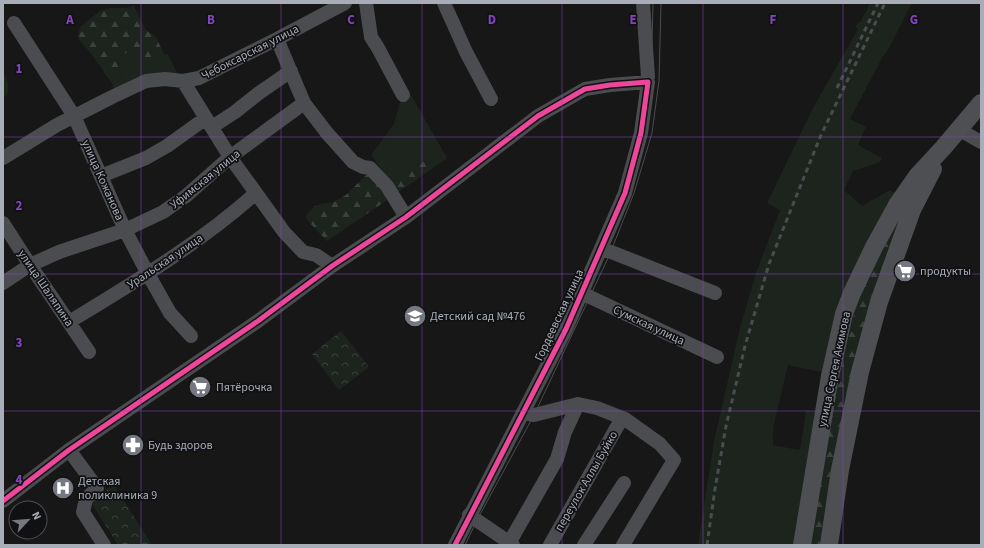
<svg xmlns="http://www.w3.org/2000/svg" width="984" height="548" font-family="'Source Sans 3',sans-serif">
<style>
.grass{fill:#1d241e}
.forest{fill:url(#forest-firs)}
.park{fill:url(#park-crowns)}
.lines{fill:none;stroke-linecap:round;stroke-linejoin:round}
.minor{stroke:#4b4c50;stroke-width:14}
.major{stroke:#4d4f52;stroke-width:18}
.tram{stroke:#4b4c4f;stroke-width:1}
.rail{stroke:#4b4c4f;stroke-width:3;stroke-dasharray:5 4;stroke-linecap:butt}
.cycleway-casing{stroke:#111113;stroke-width:8}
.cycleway{stroke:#ed469a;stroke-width:5}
.grid{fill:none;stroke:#8446be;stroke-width:1;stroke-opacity:0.55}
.labels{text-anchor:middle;stroke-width:3.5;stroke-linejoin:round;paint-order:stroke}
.street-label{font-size:12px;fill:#a8adb8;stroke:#111113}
.poi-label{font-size:12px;fill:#a8adb8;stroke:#111113;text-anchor:start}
.grid-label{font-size:13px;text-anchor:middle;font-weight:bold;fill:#8446be;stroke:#111113;stroke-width:3.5;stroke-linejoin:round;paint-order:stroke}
</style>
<defs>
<pattern id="forest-firs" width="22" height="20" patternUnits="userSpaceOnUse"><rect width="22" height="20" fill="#1d241e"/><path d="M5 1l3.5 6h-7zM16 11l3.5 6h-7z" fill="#3b413d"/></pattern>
<pattern id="park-crowns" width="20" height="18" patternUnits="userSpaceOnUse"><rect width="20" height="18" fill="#1d241e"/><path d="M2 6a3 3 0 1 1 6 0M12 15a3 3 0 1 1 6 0" fill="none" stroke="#3b413d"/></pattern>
</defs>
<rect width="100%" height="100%" fill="#171717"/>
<path class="grass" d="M870,3H912L888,50L882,58L850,119L866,127L858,145L882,158L880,162L853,171L844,190L862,206L890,190L897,194L826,373L788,365L773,428V445L799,450L801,445L806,410L818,412L795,545H698L714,441L740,328L756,273L780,210L767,203L813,108L858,29L855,26L861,21Z
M131,51L147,59L164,54L168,55L177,73L141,78L114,90L112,83L123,79L118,68L119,56Z
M3,73C8,81 10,85 7,95L3,97Z
M411,95L447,158L433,168L425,161L390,181L371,155L394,124L400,102Z"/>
<path class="forest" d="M134,6L145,29L156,37L164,54C148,59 145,63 131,51L119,56L118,68L123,79L112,83L93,56L78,38L80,27L100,11L110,8H125Z
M426,161L433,168L397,193L390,181L399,172Z
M369,172L390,198L327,241L307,220L306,215L314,207L321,204L333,202L346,195Z
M901,206L909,210L823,545H807L836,375L861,291Z"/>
<path class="park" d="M341,331L369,367L339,390L312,354Z
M114,485L152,545H118L90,501Z"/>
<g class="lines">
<path class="minor" d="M366,3L371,37L378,48L403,95
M444,3L466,52L491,99
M643,3L648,77
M14,23L74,116L125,230L148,274L170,313L191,336
M277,39L304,103L327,133L353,162L363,167L370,168L387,186L406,217
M183,81L230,157L284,232L303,252L316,255L332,266
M212,127L235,112L259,93L291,71
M958,129L981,142
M3,158L57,125L112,97L146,81L165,79L183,81L199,78L277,39L345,3
M101,176L146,158L167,146L206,118
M3,223L30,265L89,352
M601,248L715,293
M3,283L30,265L59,252L125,230L163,212L186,196L230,157L304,103
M582,292L590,297L717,357
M69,322C133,283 199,244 256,193
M523,413L534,415L578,404L597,408L625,419L660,444L674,460L623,545
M69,450L97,488L86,499L83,512L104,545
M3,501L69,450L258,321L332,266L406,217L538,116L585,89L610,85L648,82L641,133L625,193L566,329L455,545
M469,515L513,545
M508,545L557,459L565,432L578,404
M550,545L622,418
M584,545L624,483"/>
<path class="major" d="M802,545L830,376L844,314L852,293L874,247L897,205L918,175L943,148L981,103
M829,545L840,470L860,372L879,302L912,210L933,169"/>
<path class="tram" d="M634,173L648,112L651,81L653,3
M580,304L622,209
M519,430L540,389
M480,502L504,458
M465,545L477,520L534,415L609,256L634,193L652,133L659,81L661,3"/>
<path class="rail" d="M837,88L878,3
M707,545L715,489L726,426L745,346L769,264L821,135L885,3"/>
<g class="cycleway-casing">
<path id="cycleway" d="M3,501L69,450L258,321L332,266L406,217L538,116L585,89L610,85L648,82L641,133L625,193L566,329L455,545"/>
</g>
<use href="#cycleway" class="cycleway"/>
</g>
<path class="grid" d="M141,3V545M281,3V545M422,3V545M562,3V545M703,3V545M843,3V545M3,137H981M3,274H981M3,411H981"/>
<defs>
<g id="supermarket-disc" transform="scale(1.15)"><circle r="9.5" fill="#757880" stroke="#111113"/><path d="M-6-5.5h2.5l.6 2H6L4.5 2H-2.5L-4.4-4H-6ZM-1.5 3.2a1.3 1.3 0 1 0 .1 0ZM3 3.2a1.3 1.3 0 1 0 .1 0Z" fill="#fff"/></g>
<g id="school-disc" transform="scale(1.15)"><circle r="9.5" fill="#757880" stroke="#111113"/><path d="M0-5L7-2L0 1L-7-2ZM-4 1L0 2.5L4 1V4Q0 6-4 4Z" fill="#fff"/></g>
<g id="pharmacy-disc" transform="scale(1.15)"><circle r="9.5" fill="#757880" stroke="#111113"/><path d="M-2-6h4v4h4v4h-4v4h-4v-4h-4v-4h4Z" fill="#fff"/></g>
<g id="hospital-disc" transform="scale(1.15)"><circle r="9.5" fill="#757880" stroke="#111113"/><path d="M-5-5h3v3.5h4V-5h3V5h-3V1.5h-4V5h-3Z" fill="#fff"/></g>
</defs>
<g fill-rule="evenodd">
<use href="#supermarket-disc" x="905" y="271"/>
<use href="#school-disc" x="415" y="316"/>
<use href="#supermarket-disc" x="200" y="387"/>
<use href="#pharmacy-disc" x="133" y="445"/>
<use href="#hospital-disc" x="63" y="488"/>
</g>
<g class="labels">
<g class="street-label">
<text transform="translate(250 52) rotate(-27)" y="4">Чебоксарская улица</text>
<text transform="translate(205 179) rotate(-39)" y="4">Уфимская улица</text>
<text transform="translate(103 180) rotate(66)" y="4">улица Кожанова</text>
<text transform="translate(165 261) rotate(-34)" y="4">Уральская улица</text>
<text transform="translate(46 288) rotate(56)" y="4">улица Шаляпина</text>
<text transform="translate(559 315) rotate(-65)" y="4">Гордеевская улица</text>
<text transform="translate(649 325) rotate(25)" y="4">Сумская улица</text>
<text transform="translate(834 369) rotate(-78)" y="4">улица Сергея Акимова</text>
<text transform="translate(586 481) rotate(-60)" y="4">переулок Аллы Буйко</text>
</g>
<g class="poi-label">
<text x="920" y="275">продукты</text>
<text x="430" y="320">Детский сад №476</text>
<text x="216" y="391">Пятёрочка</text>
<text x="148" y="449">Будь здоров</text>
<text x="78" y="485">Детская<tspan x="78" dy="14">поликлиника 9</tspan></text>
</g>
</g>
<g class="grid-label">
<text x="70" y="24">A</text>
<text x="211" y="24">B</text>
<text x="351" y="24">C</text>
<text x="492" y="24">D</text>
<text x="633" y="24">E</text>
<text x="773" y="24">F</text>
<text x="914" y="24">G</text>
<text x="19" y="73">1</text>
<text x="19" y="210">2</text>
<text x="19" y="347">3</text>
<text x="19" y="484">4</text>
</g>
<rect width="984" height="548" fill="none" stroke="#a8adb8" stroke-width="8"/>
<g transform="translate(28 520) rotate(64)"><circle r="19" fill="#111113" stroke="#4d4f55"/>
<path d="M0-3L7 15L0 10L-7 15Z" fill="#757880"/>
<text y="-6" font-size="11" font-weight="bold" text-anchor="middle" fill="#a8adb8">N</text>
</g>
</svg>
